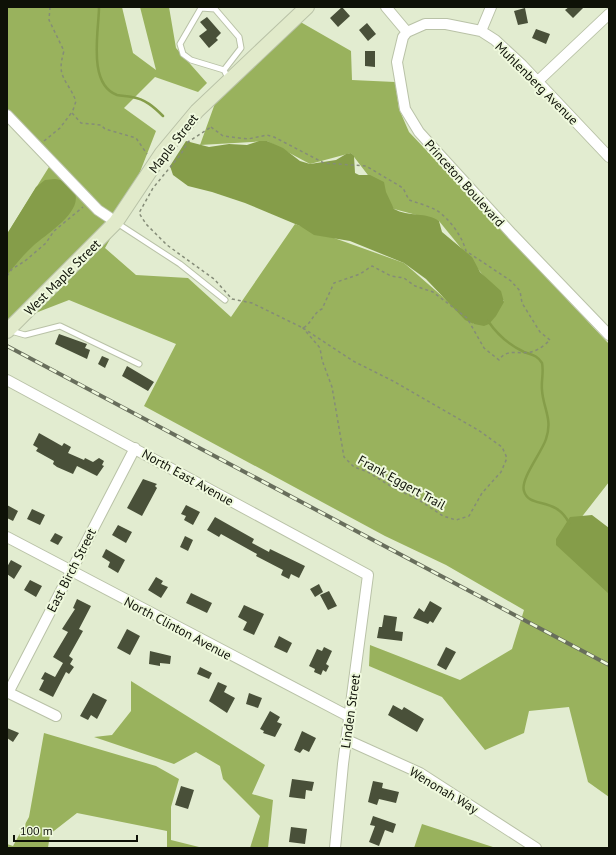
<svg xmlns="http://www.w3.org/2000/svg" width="616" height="855" font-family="'PT Sans',sans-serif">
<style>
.forest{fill:#99b25d}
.water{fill:#859d49}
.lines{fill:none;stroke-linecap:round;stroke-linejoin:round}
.stream{stroke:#859d49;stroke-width:2.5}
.building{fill:#495039}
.lane-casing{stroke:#b9c2a7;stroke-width:7}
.street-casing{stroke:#b9c2a7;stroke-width:12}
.secondary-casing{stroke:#b9c2a7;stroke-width:16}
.path{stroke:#858c78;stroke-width:1.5;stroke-dasharray:3 3;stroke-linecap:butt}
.lane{stroke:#fff;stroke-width:5}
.street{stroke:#fff;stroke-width:10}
.secondary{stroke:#e1eaca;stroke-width:14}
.rail-casing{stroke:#686e5c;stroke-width:4}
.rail{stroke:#eff9dd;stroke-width:2.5;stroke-dasharray:8;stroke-linecap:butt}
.labels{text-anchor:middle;stroke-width:4;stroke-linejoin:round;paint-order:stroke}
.street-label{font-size:13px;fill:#0e1107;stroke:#eff9dd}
</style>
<rect width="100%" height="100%" fill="#e2ecd0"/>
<path class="forest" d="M7,7H122L133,53L156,70L140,7H169L176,48L207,83L198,92L155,77L124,108L156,131L122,218L105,248L136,275L188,278L231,317L295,224L404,263L474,324L504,301L439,221L394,209L351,153L310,164L267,141L200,145L218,95L297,20L351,51L352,80L395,82L399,109L409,132L609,344V482L577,523L609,566V797L588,782L569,707L529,711L524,733L485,750L442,697L369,666L370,645L460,680L512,649L524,610L446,565L385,536L144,406L176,344L69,300L7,324V234L54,159L7,109Z
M131,681L265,765L252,794L273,800L268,848H250L260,816L223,779L220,766L196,752L174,764L94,737L112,735L131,711Z
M44,733L156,766L179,779L171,807V840L203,848H167V831L77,813L50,834L48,848H7V844L13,846L29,817Z
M422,824L496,848H414Z"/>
<path class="water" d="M186,141L209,147L229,144L247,145L259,141H267L283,148L300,161L310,164L336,160L346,154L351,153L354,156L355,173L359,175H370L384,182L386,192L394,209C408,217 427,212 439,221L442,232L472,257L480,272L501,291L504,302L496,316L489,324L484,326L474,324L465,320L426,279L404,263L350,241L314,235L300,226L245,203L212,192L188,186L173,175L170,166Z
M55,179C63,180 69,183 73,189C87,210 46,234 34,245C24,254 16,264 7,275V234L36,187L45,180Z
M592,515L609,528V594L556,545V539L570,517Z"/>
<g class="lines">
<path class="stream" d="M99,7C99,30 87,84 117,95C122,96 127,96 132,97C145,99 154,107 163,116
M488,321C497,334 509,345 524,352C532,355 537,355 542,363C544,372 541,381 542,390C543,408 553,419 546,439C542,452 520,479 524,491C529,509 556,496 569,523"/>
</g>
<path class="building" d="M342,7L350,16L338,27L330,18Z
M569,7H584L573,18L565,10Z
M525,8L528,23L518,25L514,11Z
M207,17L221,33L216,38L218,40L209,48L199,36L207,30L200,22Z
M367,23L376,34L368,41L359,30Z
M536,29L550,34L546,44L532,38Z
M365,51H375V67L365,66Z
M59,334L87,344L85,348L90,350L87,359L55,344Z
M102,356L109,359L105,368L98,364Z
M127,366L154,382L148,391L122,376Z
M39,433L62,446L64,443L71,447L68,453L84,460L85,458L93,462L99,458L104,461L102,465L104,466L97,476L77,466L73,474L57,467L53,464L54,461L36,451L38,448L33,445Z
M143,479L157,484L155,486L157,488L142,516L127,508Z
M7,505L18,511L13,521L7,518Z
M186,505L200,512L193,525L184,520L186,516L181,514Z
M32,509L45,515L40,525L27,519Z
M215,517L254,539L252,543L269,552L270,549L305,566L299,578L291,574L289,579L281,575L283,570L256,556L257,554L221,534L219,537L207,530Z
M118,525L132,532L126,543L112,535Z
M55,533L63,537L58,545L50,541Z
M185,536L193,540L188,551L180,547Z
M106,549L125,560L118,573L108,567L110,562L102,557Z
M11,560L22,566L14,579L7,574V567Z
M156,577L163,581L161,584L168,587L161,598L148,590Z
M30,580L42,586L36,597L24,590Z
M319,584L323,592L315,597L310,589Z
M329,591L337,606L328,610L320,595Z
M191,593L212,603L207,613L186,603Z
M77,599L91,606L79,629L83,631L69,656L73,659L70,664L74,667L69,674L66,672L53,697L39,690L44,680L41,679L45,672L55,677L63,663L53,657L68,632L62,629L75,609L73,608Z
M430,601L442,608L433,623L430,621L428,624L413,618L419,608L424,612Z
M244,605L264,614L254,635L243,630L247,622L238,617Z
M384,615L397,617L395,631L403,632L402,641L377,638L379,627H382Z
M127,629L140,636L130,655L117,648Z
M279,636L292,643L287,653L274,647Z
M324,647L332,651L326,664L329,666L326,672L323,670L321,675L314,672L315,669L309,666L317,649L322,651Z
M446,647L456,652L446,670L437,665Z
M150,651L171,656L170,664L160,663V666L149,664Z
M200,667L212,673L209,679L197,674Z
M218,682L227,686L224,692L235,698L227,713L209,701Z
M93,693L107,700L97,719L91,715L88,720L80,716Z
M249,693L262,698L258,708L246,704Z
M393,705L402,710L404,707L424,719L417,732L388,715Z
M270,711L280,717L277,722L282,724L275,737L263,733L264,731L260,729Z
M7,728L19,733L13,742L7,738Z
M302,731L316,738L309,752L303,749L300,753L294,750Z
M292,779L314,782L312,791L306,790L305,799L289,797Z
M373,781L383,783L382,788L399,792L396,803L379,799L377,805L368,802Z
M181,786L194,790L188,809L175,805Z
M373,816L396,824L393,833L385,830L379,846L369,842L375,826L370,825Z
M291,827L307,829L305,844L289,842Z"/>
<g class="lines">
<g class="lane-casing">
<path id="lane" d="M224,70L191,60L183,54L180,44L201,8L215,9L239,37L241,48L224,70L229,80
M117,223L180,264L225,300
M11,331L25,335L60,326L139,364"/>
</g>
<g class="street-casing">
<path id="street" d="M386,7L407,32
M481,31L491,7
M407,32L403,37L397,62L405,109L419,132L512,234L609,335
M407,32L425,24H446L481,31L495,40L522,65L609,157
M538,81L609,14
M7,115L98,210L116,222
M7,380L368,575L343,764L335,848
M7,537L350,717
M7,692L56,716
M8,693L135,448
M347,740L420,773L536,848"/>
</g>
<g class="secondary-casing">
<path id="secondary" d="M7,331L116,222L162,153L197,111L307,7"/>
</g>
<path class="path" d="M50,7L49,20L64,51C56,78 66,77 76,101L72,113L81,123L101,125L105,129L136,138L147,154
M211,127L223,136L248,139L267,135L274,137L324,163L366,166L403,188L409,200C418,203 428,206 436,210C449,218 462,236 466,251L511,281L520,291L522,303L540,332L550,340C546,344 540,349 534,351C522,356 507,347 499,360L484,348L467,318L433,292L415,286L404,278L391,276L372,266L360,274L334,283L322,309C313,313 312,323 303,328L252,303L232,299L214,279L167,245L146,224L139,213L153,188L181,154L188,142Z
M44,141L60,128L72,112
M7,276L12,269L25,261L46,243L54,231L83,207
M303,328L353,361L393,381L478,430L502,447L507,458L501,472L482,493L469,516L456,520L443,516L419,500L392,487L368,472L354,467L344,457L332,387L322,360L320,348Z"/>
<use href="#lane" class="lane"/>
<use href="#street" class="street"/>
<use href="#secondary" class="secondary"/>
<g class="rail-casing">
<path id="rail" d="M7,346L609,665"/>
</g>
<use href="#rail" class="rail"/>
</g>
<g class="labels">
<g class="street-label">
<text transform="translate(537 83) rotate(45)" y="5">Muhlenberg Avenue</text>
<text transform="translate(173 143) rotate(-52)" y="5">Maple Street</text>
<text transform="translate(465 183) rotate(48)" y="5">Princeton Boulevard</text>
<text transform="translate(62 277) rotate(-45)" y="5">West Maple Street</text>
<text transform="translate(188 477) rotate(29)" y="5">North East Avenue</text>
<text transform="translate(402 482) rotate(29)" y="5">Frank Eggert Trail</text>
<text transform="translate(71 570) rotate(-63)" y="5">East Birch Street</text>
<text transform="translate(178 628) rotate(28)" y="5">North Clinton Avenue</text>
<text transform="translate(350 711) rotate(-82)" y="5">Linden Street</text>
<text transform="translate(444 790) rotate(31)" y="5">Wenonah Way</text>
</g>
</g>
<rect width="616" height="855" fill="none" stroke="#0e1107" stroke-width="16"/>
<path d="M14 835v6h123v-6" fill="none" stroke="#0e1107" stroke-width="2"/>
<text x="20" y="835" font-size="12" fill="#0e1107" stroke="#eff9dd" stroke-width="3" paint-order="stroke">100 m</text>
</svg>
